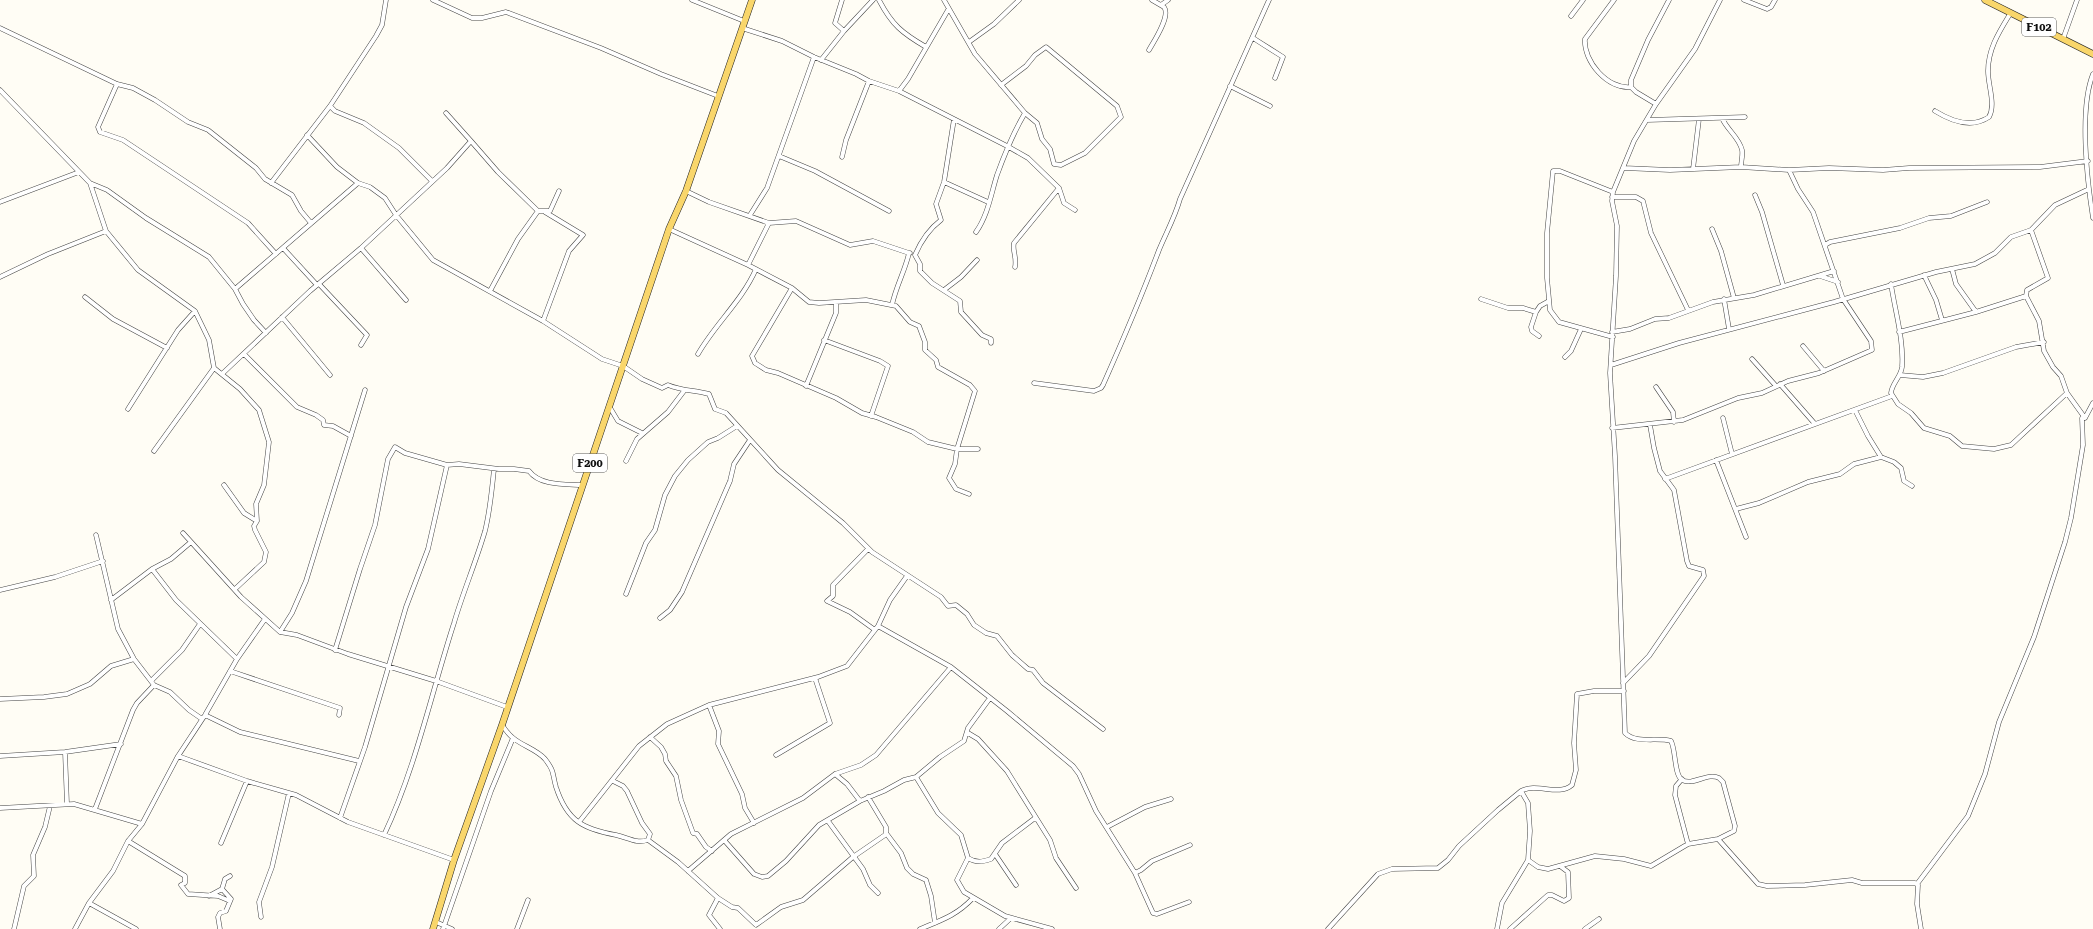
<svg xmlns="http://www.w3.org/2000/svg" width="2093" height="929" font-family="'Roboto Serif',serif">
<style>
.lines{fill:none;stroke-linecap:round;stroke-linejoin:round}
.minor-casing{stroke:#444;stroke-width:5}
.primary-casing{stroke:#222;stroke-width:7}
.minor{stroke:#fff;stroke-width:4}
.primary{stroke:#f9d66b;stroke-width:6}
.labels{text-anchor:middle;stroke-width:4;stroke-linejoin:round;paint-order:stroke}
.shield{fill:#fff;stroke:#585858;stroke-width:1}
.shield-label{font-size:11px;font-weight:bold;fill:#111}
</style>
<rect width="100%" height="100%" fill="#fffdf5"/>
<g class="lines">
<g class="minor-casing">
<path id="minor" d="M433,0L472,18H482L506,12L601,48L661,74L718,96
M692,0L744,21
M842,0L835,23L844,31
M879,0C892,25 902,33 926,47
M944,0L975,54L1025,113L1037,123L1042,139L1050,149L1054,164L1061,165L1085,153L1121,117L1117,106L1046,47L1035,55L1026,66L1001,85
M1614,0L1585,39C1583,61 1608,90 1631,87
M1744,0L1767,9L1771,7L1775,0
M1161,5L1168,0
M1571,16L1583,0
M0,28L117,84L133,88L155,100L188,122L208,130L256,168L265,179L292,195L301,211L311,223
M742,28L782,41L814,57L856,74L869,81L899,91L1007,146L1028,158L1059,188L1064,203L1075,210
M1253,38L1283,57L1275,78
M2063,39L2077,0
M969,42L994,24L1019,0
M1149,50C1154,41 1171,16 1164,7L1152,0
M821,60L844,31L873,0
M2093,74C2079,109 2087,180 2093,218
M117,84L98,127L100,132L123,140L248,223L276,254
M1230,86L1270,106
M0,90L90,183L106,231L138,270L195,311L209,340L214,368L240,389L259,410L269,442L264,485L256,504L257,521
M899,91L908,79L948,10
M1656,104L1636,92L1631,87V80L1648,40L1669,0
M330,106L335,111L364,123L399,148L432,181
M1935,111C1951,121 1971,129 1989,117C1996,104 1988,86 1988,71C1988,49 1999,32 2010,14
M1722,118C1727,130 1739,137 1742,150C1743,155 1741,162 1741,167
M954,119L944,182L936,204L941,220C929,229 921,241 915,255L920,264V271L932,283L960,301L961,312L982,335L991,339V343
M1647,120L1745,117
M307,135L337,167L358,183L370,187L385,198L396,215L433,260L543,321L602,359L623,366L642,379L662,388L668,385C682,391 695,390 709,394L715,409L726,413L778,470L843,523L872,552L941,597L948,606L956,605L967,614L974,625L986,633L997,636L1012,655L1028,669L1033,670L1043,683L1103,729
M471,141L498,172L538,211
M779,156L815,171L889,211
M842,157L846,140L869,81
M1624,168L1670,170L1741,167L1789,170L1829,168L1883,170L1909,168L2040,167L2088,161
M1693,169L1699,119
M944,182L988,202
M90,183L107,190L146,218L209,257L235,289L243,304L254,320L266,333
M271,183L330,106L376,36L382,25L386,0
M686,191L709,202L769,223L796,221L850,245L873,241L909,253
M1755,195L1762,212L1783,285
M1612,197H1636L1643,201L1651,233L1688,310
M0,202L79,172
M750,215L767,188L814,57
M669,229L748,265L792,288L809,302L819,303L866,300L896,306L910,322L919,326L925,342V350L936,360L938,367L970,385L975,391L957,449L955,464L949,478L956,489L969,494
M1712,229L1721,251L1734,298
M2031,230L2048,278L2027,290L2026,296L2039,321L2044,351L2053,367L2061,376L2067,393
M976,232C988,215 991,194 997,175C1005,153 1013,133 1025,113
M1825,245L1830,242L1900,228L1929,218L1951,216L1987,202
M283,248L317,285
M361,248L406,300
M748,265L769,223
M1015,267C1017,257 1012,250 1014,243L1059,188
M1952,269L1956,284L1976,312
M1924,275L1936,300L1942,320
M1820,276L1838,282
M0,277L48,254L106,231
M319,284L367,335L361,345
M1891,284C1895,311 1904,340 1902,367C1901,377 1892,383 1891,393L1898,404L1911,413L1924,428L1950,436L1962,446L1994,449L2011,445L2067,393L2085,418
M792,288L752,356L755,363L766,370L778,373L836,398L862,413L876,417L913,432L928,442L957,449H978
M235,289L358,183
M944,290L961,277L977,260
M490,291L518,239L538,211H550L559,191
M85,297L113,319L167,348
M1481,299L1508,308H1523L1536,312L1540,306L1549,301
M1724,299L1729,329
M892,305C896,286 905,271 909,253H910
M1536,312L1531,327L1532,331L1539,336
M282,317L330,375
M543,321L569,251L583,235L545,212
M1612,332L1630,329L1655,319L1669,318L1713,302L1754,295L1834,271
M1899,332L1976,312L2026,296
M1613,337L1559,322L1550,310L1547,278V233L1553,171H1560L1613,192
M824,340L880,361L888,366L871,416
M1803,346L1824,371
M244,354L297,407L316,415L323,420L324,425L333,426L351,436
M698,354C715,324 742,301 756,269
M1565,357L1571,351L1581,329
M1752,359L1776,386
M1611,365L1679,343L1834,302L1936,272L1975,264L1995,253L2011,237L2031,230L2055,205L2089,189
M223,373L310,291L361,248L447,168L471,141L446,113
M1900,375L1923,377L1943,373L2016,347L2044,342
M1034,383L1094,391L1101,388L1103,385C1123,340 1142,295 1159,250C1166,233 1175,217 1180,199L1269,0
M1780,384L1815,424
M806,386L836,313V302
M1656,387L1673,412L1674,422
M609,406L618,421L642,433
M128,409L178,330L195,311
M1855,410L1868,436L1881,457L1894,462L1901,468L1904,481L1912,486
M1723,418L1732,454
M1612,428L1683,420L1738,398L1762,393L1788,381L1819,373L1872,350L1871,341L1843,299L1813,212L1798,189L1789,170
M154,451L214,368
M1716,460L1746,537
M626,461L637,439L668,412L684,391
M1665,479L1892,396
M224,485L244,513L257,521L254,526L255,530L266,552L264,562L235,589
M1736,509L1759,503L1808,482L1840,474L1854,464L1881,457
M183,533L241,597L280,632L297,635L348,654L436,681L507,707
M96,535L118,629L134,659L154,685L170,692L189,710L202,719
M868,549L833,585V596L827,601L850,612L875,630
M152,569L176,600L237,659
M0,590L55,577L103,561
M626,594L646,543L655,530L665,495L675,476L688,460L708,442L718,438L737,426
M111,600L152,569L171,559L191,542
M660,618L670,610L682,592L730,481L734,464L750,440
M878,626L951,667L1007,711L1073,766L1079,774L1096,811L1135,873L1153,913L1157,914L1189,902
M280,632L292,613L306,581L365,390
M335,650L360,569L375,525L388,459L395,447L405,453L447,465L459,464L499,469H514L529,471C540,486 565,484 582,485
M230,671L340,708L339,715
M152,680L182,650L200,624
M1623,683L1649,656L1704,576L1703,570L1689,566L1687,561L1674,490L1660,471L1654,448L1650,425
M0,699L44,697L67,694L90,684L111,666L134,659
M709,705L719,731L718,744L742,794L745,808L754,823
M205,715L240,732L359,761
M502,725C505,729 508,734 512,737C522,746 536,749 545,759C555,772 552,773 556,787C567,821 583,829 616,835C629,838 636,844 648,840
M968,733L978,739L1007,771L1050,840L1056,858L1076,888
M650,737L661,747L665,754L666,761L676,776L681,800L693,833L697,834L706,847L712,851
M65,752L67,804
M776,755L830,723L815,678
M0,756L65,752L121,744
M178,756L247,781L296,795L348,822L454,860
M835,774L847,784L860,801
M916,777L938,813L961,835L968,858C976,863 982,862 991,859L1002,843L1035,818
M1682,779L1676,786L1675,795L1688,844
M613,781L623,786L627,791L642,823L650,834L648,840
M1521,791C1537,782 1558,797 1572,785L1576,770L1574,743L1577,694L1594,691H1624
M0,808L74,804L142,824
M95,809L133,710L137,703L154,685
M340,818L365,747L406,607L428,549L447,465
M828,821L863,869L870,885L878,893
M579,822L639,746L667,724L709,705L818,677L847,666L878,626L890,600L907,576
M1107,827L1145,807L1171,799
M886,833L901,853L907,868L913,874L926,880L931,896L935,923
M384,835C416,767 431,694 454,623C463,592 476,562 485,531C490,511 492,490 494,469
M1718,839L1758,884L1767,886L1805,885L1852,880L1862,883H1915L1918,885L1917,904L1921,929
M648,840L678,862L718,898L732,907L738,908L756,925L781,907L803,900L853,857L885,835L886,833V827L868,797
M724,840L754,874L762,877L768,876L786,861L819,825L860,801L884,791L904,780L916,777L940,757L964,741L968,728L990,698
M128,841L185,876V883L181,885L188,894L218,896L230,901
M221,843L247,781
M995,854L1016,885
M968,858L957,880L964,892L1005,916L1052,929
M1528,860L1538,867L1548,869L1595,856L1624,859L1651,866L1688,844L1718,839L1734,831L1735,826L1723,782L1719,778C1708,772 1693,786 1682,780C1674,775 1676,750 1671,741C1657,737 1636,744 1625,733L1615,456L1610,373L1616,276L1617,226L1612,201L1613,192L1634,141L1656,104L1695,49L1720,0
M688,871L731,834L803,798L835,774L861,765L876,755L951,667
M1135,873L1141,870L1152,861L1190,845
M1917,884L1968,816L1985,774L1999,722L2034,637L2065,542L2071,518L2083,445L2082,418H2085L2093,403
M209,896L222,889
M718,898L709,915L720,929
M89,903L136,929
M261,917L259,902L272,867L289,793
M436,922L452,929
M14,929L24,886L34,876L33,855L45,827L50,806
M75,929L89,903L113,871L128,841L142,824L178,756L205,715L237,659L265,619
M220,929L218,917L220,913L226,911L231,899L222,889L225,879L230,876
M443,929L491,791L513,738
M517,929L528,900
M920,929C942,920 957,915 973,898
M999,929L1011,918
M1328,929L1378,874L1392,869L1438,868L1448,860L1459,846L1498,810L1521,791L1528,803L1530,831L1528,860L1502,903L1497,929
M1510,929L1548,895H1552L1564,901L1569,898L1568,872L1560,866
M1585,929L1599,919"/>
</g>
<g class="primary-casing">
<path id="primary" d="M1985,0L2093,54
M433,929L454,860L502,725L669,229L686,191L752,0"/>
</g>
<use href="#minor" class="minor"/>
<use href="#primary" class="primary"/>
</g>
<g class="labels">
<g class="shield">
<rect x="2022" y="18" width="34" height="18" rx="3"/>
<rect x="573" y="454" width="34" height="18" rx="3"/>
</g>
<g class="shield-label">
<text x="2039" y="31">F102</text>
<text x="590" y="467">F200</text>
</g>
</g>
</svg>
